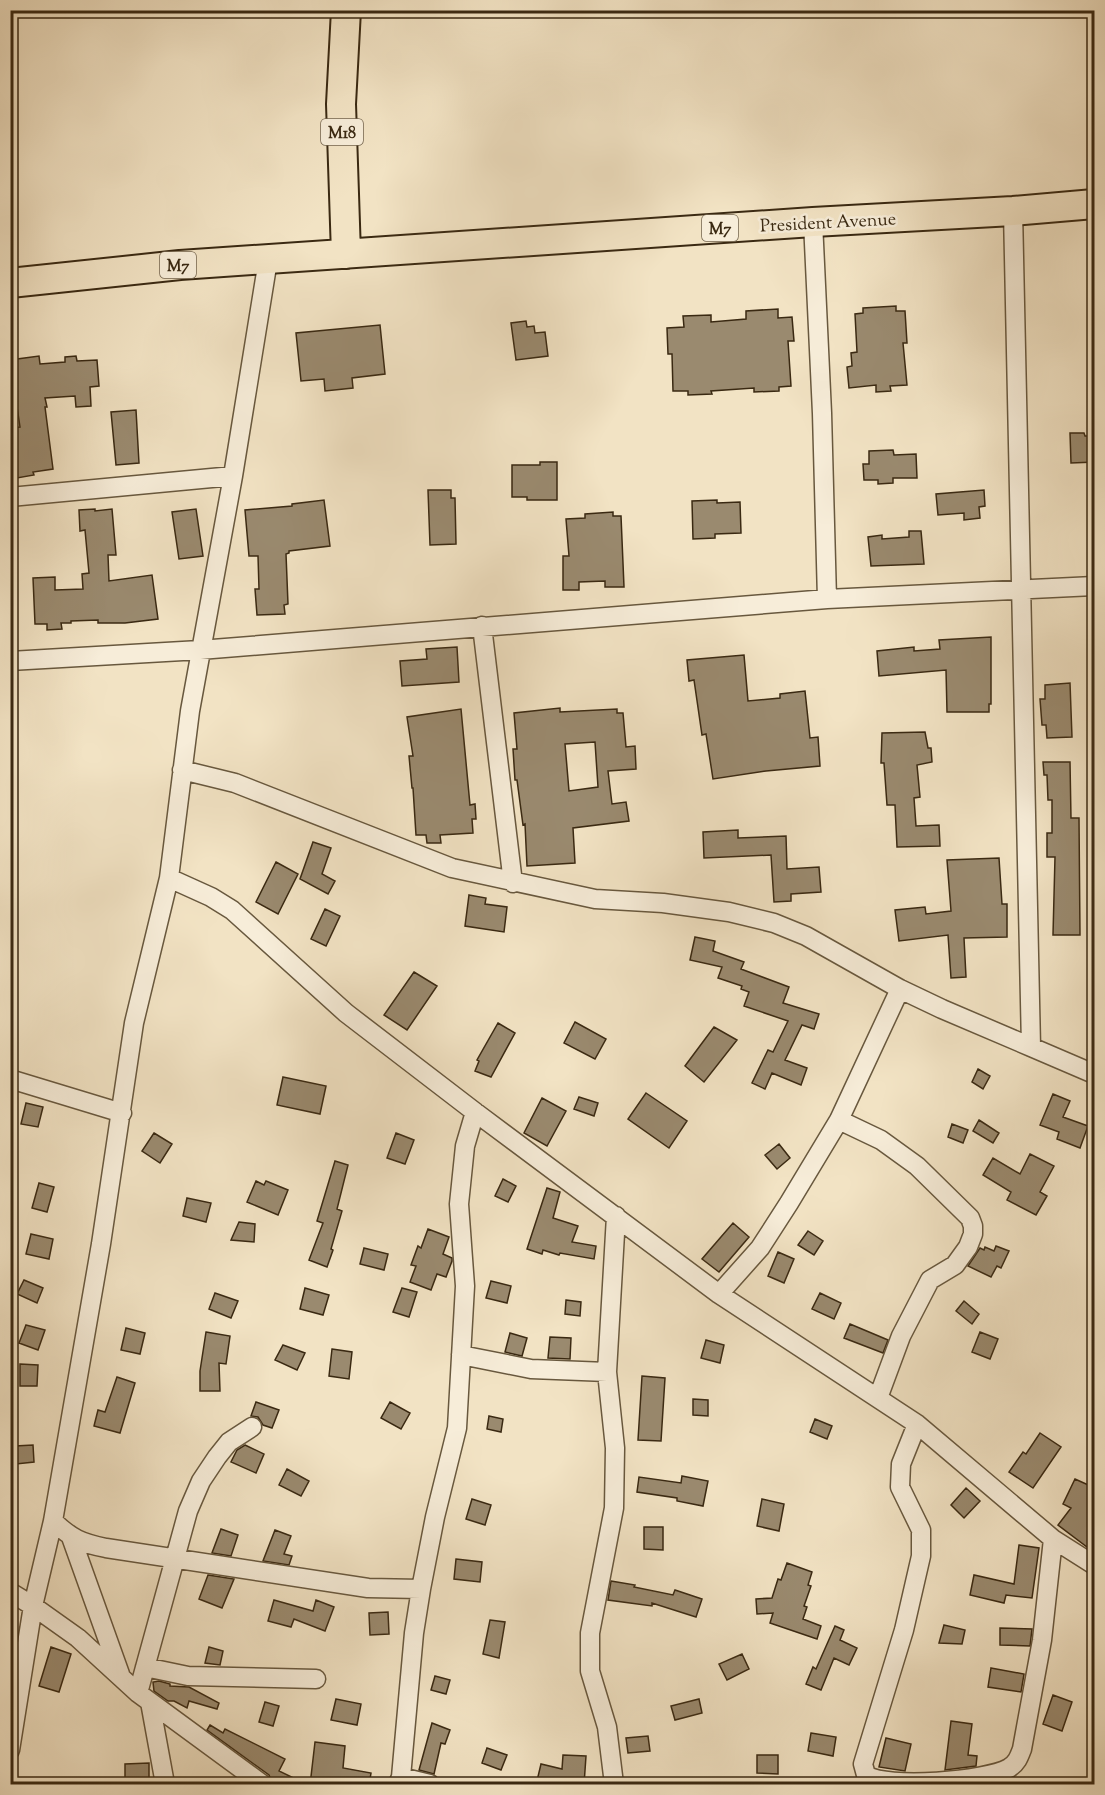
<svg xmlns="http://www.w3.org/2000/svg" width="1105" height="1795" font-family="'Sorts Mill Goudy',serif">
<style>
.building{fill:#9a8a6f;stroke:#3a2912;stroke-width:1.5;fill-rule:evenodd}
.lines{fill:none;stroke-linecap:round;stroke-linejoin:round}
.street-casing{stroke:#68583e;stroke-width:21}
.primary-casing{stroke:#3a2912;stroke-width:32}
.street{stroke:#f7edd9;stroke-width:18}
.primary{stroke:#f2e3c4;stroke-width:28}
.labels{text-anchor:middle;stroke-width:5;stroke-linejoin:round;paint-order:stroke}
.shield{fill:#f7edd9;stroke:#73644e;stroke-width:1.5}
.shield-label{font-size:16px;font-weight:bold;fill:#3a2912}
.street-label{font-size:18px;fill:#3a2912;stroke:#f7edd9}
</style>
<rect width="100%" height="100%" fill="#f2e3c4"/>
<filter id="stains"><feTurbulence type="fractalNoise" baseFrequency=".00333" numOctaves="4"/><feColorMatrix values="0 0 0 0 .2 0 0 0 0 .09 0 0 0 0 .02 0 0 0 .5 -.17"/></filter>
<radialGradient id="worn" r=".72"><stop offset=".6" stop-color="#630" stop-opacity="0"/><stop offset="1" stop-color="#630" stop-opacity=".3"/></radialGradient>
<path class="building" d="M896,306V311H905L907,343H903L907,385L890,386L891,391L876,392V385L849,388L847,367L852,366L851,353L857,352L855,314L863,313V308Z
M778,309V318L792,317L794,341H788L791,386L779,387V391L754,392V388L711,391L712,394L688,395V391H673L672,354H668L667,328L684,327L683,316L711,315V322L746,319V311Z
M526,321L527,327L534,326L535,333L545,332L548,356L516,360L511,323Z
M380,325L385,374L352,378L353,388L325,391L324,379L301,381L296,333Z
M39,356L40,364L65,362V357L76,356L77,361L97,360L99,386L90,387L91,406L76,407L75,396L45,398L47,407H45L53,469L33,472L34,475L17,478L10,428L20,427L10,360Z
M136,410L139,463L116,465L111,412Z
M1070,433H1084L1085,436H1095V462L1071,463Z
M893,450L894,455L916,454L917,478H893V483L878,484V480H864L863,464H869V451Z
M540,462H557V500H527V497H512V465H540Z
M428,490H451V498H455L456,544L430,545Z
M984,490L985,506L979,507L980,518L964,520V513L938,515L936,494Z
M324,500L330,546L289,551V553L286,554L288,604L284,605L285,614L257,615L255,589H259L258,556H249L245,510L292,506V504Z
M717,500V503L740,502L741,533L715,534V538L693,539L692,501Z
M95,509V511L112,509L116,555H108L109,581L152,575L158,619L125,623H98V620L71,621V623H61L62,629L47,630V624H35L33,578L55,577V590L83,589L82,574L89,573L85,530L80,531L79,510Z
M196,509L203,556L179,559L172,512Z
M613,512V516H621L624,587H605V581L579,582V590H563V556H569L566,519L585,518V514Z
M909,531H921L924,564L871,566L868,537L882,535V539L909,537Z
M991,637V704H989V712H947L946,670L879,676L877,651L914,647V651L940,649L939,640Z
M457,647L459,682L402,686L400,661L427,659L426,649Z
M744,655L748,701L780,698V694L805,691L810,738L818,737L820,766L766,771L713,779L706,734L702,735L694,680L689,681L687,660Z
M1070,683L1072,737L1047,738L1046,725H1042L1040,699H1045V685Z
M560,708V712L617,709V713H623L626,747L635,746L636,769L608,771L612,804L626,802L629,821L573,828L575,863L527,866L525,824L523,825L517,780H515L513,749H517L514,713ZM595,742L598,787L569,791L565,744Z
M461,709L470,805L475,804L476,819H472L473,833L440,835L441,843H427L426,835H416L413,788H412L409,756H413L407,717Z
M925,732L928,748H931L932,762L917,765L920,797L914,798L916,826L939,825L940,846L897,847L895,805H887L884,763H881L882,733Z
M1043,762H1070L1071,818H1079L1080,935H1053L1055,857H1047V833H1052V800H1048L1047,775H1044Z
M738,830V838L786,836L787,869L819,867L821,892L791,894V901L774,902L771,855L704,858L703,832Z
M313,842L331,848L322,874L335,881L328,894L300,879Z
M999,858L1002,904H1007V937L964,938L966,977L951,978L948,935L899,941L895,910L925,907L926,914L951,911L947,860Z
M276,862L298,874L278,914L256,902Z
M469,895L486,898L485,904L507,907L504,932L465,926Z
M325,909L340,916L326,946L311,939Z
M695,937L715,941L713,951L744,962L741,969L789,987L783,1003L819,1014L814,1029L802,1025L785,1060L807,1068L801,1085L772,1073L765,1089L752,1083L768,1050L773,1052L788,1021L744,1006L749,992L741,989L742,986L718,978L722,967L690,960Z
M414,972L437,986L407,1030L384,1015Z
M575,1022L606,1039L595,1059L564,1043Z
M498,1023L515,1033L491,1077L475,1071L479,1061L477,1060Z
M714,1027L737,1040L704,1082L685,1066Z
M978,1069L990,1076L983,1089L972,1082Z
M283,1077L326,1086L320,1114L277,1105Z
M646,1093L687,1121L669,1148L628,1119Z
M1053,1094L1070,1101L1063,1117L1088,1126L1080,1148L1057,1139L1059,1132L1040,1125Z
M579,1097L598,1103L594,1116L574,1109Z
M542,1098L566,1111L547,1146L524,1133Z
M26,1103L43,1107L38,1127L21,1124Z
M979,1120L999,1133L993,1143L973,1131Z
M952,1124L968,1130L963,1143L948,1137Z
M154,1133L172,1144L160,1163L142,1151Z
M396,1133L414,1140L405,1164L387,1158Z
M779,1144L790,1158L777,1169L765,1155Z
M1030,1154L1054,1166L1040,1192L1047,1196L1036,1215L1007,1200L1011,1192L983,1175L993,1158L1020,1174Z
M335,1161L348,1165L337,1209L342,1211L331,1249L333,1250L327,1267L309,1260L323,1223L317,1221Z
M503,1179L516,1186L508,1202L495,1196Z
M256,1181L264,1185L266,1181L288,1190L278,1215L247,1202Z
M39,1183L54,1187L47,1212L32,1208Z
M547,1188L560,1192L553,1218L578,1226L572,1242L596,1246L594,1259L560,1253L559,1255L543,1250L542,1254L527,1249Z
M187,1198L211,1203L206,1222L183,1216Z
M239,1222L255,1224L254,1242L231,1240Z
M733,1223L749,1237L719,1272L702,1259Z
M428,1229L449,1237L443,1254L452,1258V1261L446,1277L437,1274L431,1290L410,1282L416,1266L411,1265L418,1246L421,1248Z
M808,1231L823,1241L814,1255L798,1245Z
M31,1234L53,1239L49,1259L26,1254Z
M996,1246L1009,1251L1001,1268L997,1266L991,1277L968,1266L980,1248L984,1250L985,1247L994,1251Z
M364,1248L388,1254L384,1270L360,1264Z
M778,1252L794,1259L784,1283L768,1276Z
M24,1280L43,1288L37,1303L17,1294Z
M491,1281L511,1286L507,1303L486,1298Z
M305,1288L329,1295L323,1315L300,1309Z
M402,1288L417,1292L409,1317L393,1312Z
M215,1293L238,1301L231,1318L209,1309Z
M820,1293L841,1303L834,1319L812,1309Z
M566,1300L581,1302L580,1316L565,1314Z
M964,1301L979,1314L972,1324L956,1311Z
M850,1324L888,1340L883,1353L844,1338Z
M26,1325L45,1330L38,1350L19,1343Z
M126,1328L145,1333L140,1354L121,1350Z
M206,1332L230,1336L226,1364L219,1363L220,1391H200V1371Z
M980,1332L998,1339L990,1359L972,1352Z
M510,1333L527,1338L522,1356L505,1352Z
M550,1337L571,1338L570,1359L548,1358Z
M706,1340L724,1345L720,1363L701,1358Z
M283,1345L305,1353L297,1370L275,1360Z
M332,1349L352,1352L349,1379L329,1376Z
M20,1364L38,1365L37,1386H20Z
M642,1376L665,1378L661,1441L638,1440Z
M117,1377L135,1383L120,1433L94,1426L98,1410L105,1412Z
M693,1399L708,1400V1416L693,1415Z
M256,1402L279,1410L272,1428L263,1425L258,1417L251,1416Z
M390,1402L410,1413L401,1429L381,1418Z
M489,1416L503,1419L501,1432L487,1429Z
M815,1419L832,1426L827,1439L810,1432Z
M1040,1433L1061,1447L1033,1488L1009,1472L1023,1452L1026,1454Z
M33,1445L34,1462L16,1464L15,1446Z
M245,1445L264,1454L256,1473L231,1462L237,1450Z
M287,1469L309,1481L301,1496L279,1485Z
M682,1476L708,1481L703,1506L677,1501V1498L637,1492L639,1477L681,1483Z
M1075,1479L1095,1488V1538L1087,1547L1058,1525L1071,1508L1063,1504Z
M966,1488L980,1501L964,1518L951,1505Z
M472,1499L491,1505L485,1525L466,1519Z
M762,1499L784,1504L779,1531L757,1526Z
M644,1527H663V1550L644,1549Z
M221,1529L238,1535L231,1556L212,1553Z
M275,1530L291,1536L284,1554L292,1556L289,1565L263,1561Z
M1019,1545L1039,1548L1032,1598L1006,1595L1004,1603L970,1595L974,1575L1014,1584Z
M456,1559L482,1562L480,1582L454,1579Z
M787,1563L812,1572L808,1585L811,1586L804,1606L807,1607L803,1619L821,1626L817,1639L770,1623L773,1613L757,1614L756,1599L772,1598L778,1579L781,1580Z
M208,1575L234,1579L222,1608L199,1599Z
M611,1581L635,1585L634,1587L673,1595L675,1590L702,1599L696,1617L652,1603V1606L608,1600Z
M274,1600L313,1611L316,1600L334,1607L325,1631L294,1619L291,1627L268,1621Z
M388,1612L389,1634L370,1635L369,1613Z
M490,1620L505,1622L499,1658L483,1654Z
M944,1625L965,1630L962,1644L939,1643Z
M835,1626L844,1630L840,1640L857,1648L849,1665L834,1658L821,1690L806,1684L813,1667L816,1669Z
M1000,1628L1032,1629L1030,1646L1000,1645Z
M51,1647L71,1654L59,1692L39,1686Z
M209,1647L223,1651L220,1665L205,1663Z
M742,1654L749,1669L727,1680L719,1664Z
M991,1668L1024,1674L1021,1692L988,1687Z
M435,1676L450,1680L446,1694L431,1690Z
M159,1681L170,1684V1686L189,1687L219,1703L217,1709L189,1701L187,1708L174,1701H168L154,1691L153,1682Z
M1053,1695L1072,1702L1062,1731L1043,1724Z
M336,1699L361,1704L357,1725L331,1720Z
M699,1699L702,1713L675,1720L671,1706Z
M265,1702L279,1706L273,1726L259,1722Z
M951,1721L972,1724L968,1755L977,1756L976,1766L945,1770Z
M432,1723L450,1730L445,1744L441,1743L434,1774L419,1770Z
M210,1725L223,1733L225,1729L285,1759L279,1771L308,1785H273L269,1775L207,1730Z
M811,1733L836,1737L833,1756L808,1751Z
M648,1736L650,1751L628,1753L626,1738Z
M886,1738L911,1744L905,1771L879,1767Z
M315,1742L345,1746L343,1768L371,1773L369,1785H310Z
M487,1748L507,1755L501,1770L482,1763Z
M563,1755L586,1756L584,1785H536L541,1764L562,1769Z
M757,1755H778V1774L757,1773Z
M149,1763V1785H125V1764Z"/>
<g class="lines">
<g class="street-casing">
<path id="street" d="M1013,211L1031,1047L1094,1074
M813,222L822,413L827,599
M10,497L233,476
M482,626L513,883
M10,661L200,650L827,599L1094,586
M182,770L235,783L452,868L595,899L663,903L729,912L774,923L806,936L900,989L942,1009L1031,1047
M169,878L211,897L232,910L346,1013L475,1112L719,1294L917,1424L1053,1539L1094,1565
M10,1079L122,1113
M839,1120L881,1140L917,1166L970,1218L973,1226V1234L968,1247L955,1265L930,1280L901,1336L878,1398
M719,1294L760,1248L789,1203L839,1120L900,989
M461,1355L531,1369L607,1372L616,1216
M607,1372L615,1448L614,1508L590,1633V1671L607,1727L614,1784
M917,1424L901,1464L900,1487L921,1530V1556L904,1630L863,1764L866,1775C887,1789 986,1781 1009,1768C1017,1763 1019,1757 1022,1749L1042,1640L1053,1539
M53,1521C72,1539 81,1543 106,1548L368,1588L421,1589
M71,1537L120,1674
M10,1592L33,1606L78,1638L138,1693L262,1784
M145,1667L188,1676L316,1679
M138,1693L188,1511L201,1481L217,1457L229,1442L252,1427
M150,1702L165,1784
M10,1750L33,1606L53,1521L101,1244L134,1023L169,878L190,711L233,476L268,260
M401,1777L430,1784
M398,1784L401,1777L414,1633L421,1589L435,1517L457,1428L465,1286L459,1204L465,1146L475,1112"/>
</g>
<g class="primary-casing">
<path id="primary" d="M346,254L341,104L346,10
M10,283L180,265L813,222L1013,211L1094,204"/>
</g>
<use href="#street" class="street"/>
<use href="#primary" class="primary"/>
</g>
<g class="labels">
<g class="shield">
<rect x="321" y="119" width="42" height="26" rx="4.5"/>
<rect x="702" y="215" width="36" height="26" rx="4.5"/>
<rect x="160" y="252" width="36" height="26" rx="4.5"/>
</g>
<g class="shield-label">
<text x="342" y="138">M18</text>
<text x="720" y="234">M7</text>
<text x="178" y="271">M7</text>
</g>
<g class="street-label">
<text transform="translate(828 222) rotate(-3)" y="6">President Avenue</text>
</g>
</g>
<rect width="1105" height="1795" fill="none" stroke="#f2e3c4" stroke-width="36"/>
<rect x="12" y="12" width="1081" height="1771" fill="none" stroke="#3a2912" stroke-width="3"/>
<rect x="18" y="18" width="1069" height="1759" fill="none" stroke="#3a2912" stroke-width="1.5"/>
<rect width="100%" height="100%" filter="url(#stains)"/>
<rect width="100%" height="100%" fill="url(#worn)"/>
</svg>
